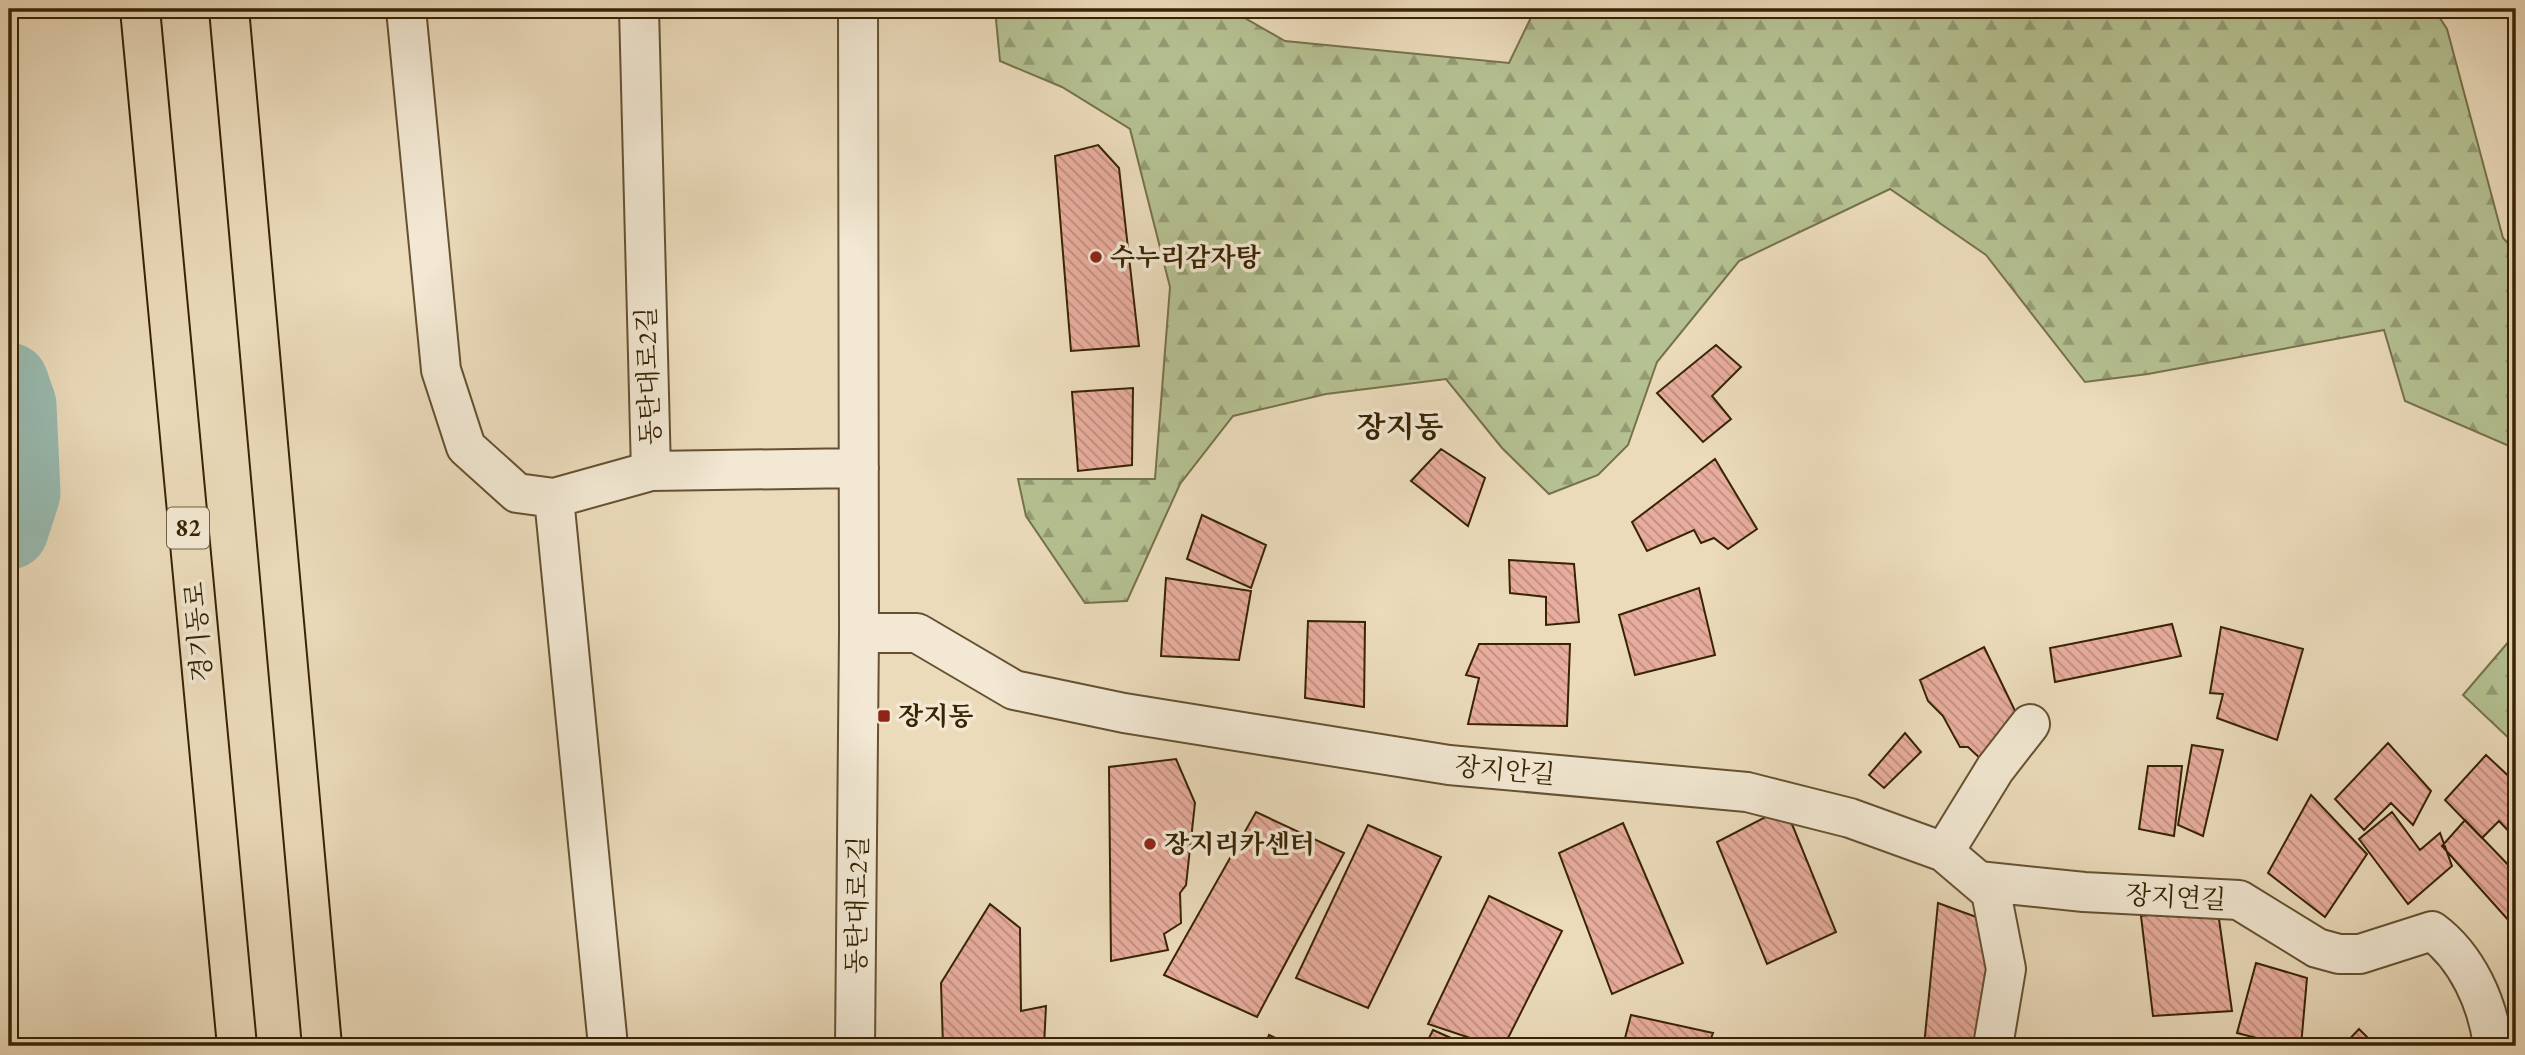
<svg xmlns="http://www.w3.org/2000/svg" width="2525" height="1055" font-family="'EB Garamond','Noto Serif KR',serif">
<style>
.forest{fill:url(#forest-firs);stroke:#76724a;stroke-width:2}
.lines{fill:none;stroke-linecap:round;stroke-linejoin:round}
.river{stroke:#98bbb1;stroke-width:79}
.building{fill:url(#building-back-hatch);stroke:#382303;stroke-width:2}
.street-casing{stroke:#655131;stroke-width:42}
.primary-casing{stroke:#382303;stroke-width:42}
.street{stroke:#f2e8d3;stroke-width:38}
.primary{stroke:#ebdbbb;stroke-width:38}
.poi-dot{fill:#8f2418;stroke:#f2e8d3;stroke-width:2.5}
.labels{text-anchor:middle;stroke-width:7;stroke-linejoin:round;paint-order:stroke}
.shield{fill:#f2e8d3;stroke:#705e41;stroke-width:2}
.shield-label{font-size:24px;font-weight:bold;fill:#382303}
.poi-label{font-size:26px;font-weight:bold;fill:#382303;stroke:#f2e8d3;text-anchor:start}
.street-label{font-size:26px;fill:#382303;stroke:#f2e8d3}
.quarter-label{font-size:30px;font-weight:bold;fill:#382303;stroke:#f2e8d3}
</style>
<defs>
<pattern id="forest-firs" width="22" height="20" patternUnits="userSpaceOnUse" patternTransform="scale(1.75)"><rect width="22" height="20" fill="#b5c192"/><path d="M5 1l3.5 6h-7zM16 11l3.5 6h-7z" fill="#949c75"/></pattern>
<pattern id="building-back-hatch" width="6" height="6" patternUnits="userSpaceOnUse" patternTransform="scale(1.75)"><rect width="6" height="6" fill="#e8ad9e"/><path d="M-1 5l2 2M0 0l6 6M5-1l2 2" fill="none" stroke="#bd8c7f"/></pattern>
</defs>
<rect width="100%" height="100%" fill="#ebdbbb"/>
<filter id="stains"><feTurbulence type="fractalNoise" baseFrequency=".00286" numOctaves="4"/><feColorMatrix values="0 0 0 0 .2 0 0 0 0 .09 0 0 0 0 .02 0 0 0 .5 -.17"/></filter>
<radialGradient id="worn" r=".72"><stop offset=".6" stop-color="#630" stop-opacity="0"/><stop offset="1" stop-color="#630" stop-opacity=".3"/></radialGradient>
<path class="forest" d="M995,9H1229L1285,41L1509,63L1535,9H2434L2447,29L2503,238L2516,252V449L2405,401L2384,330L2148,374L2085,382L1986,255L1890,189L1739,261L1657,362L1628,445L1598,475L1549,494L1502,448L1446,379L1326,394L1233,416L1180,484L1127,601L1085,603L1026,516L1018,479H1155L1170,287L1130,129L1062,87L1000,61Z
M2516,633V745L2463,695Z"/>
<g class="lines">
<path class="river" d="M9,382L17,405L21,493L9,530"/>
</g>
<path class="building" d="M1098,145L1119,168L1139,346L1071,351L1055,156Z
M1716,345L1741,367L1712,396L1731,419L1703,442L1657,393Z
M1133,388L1132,465L1078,471L1072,392Z
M1441,449L1485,478L1468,526L1411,481Z
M1715,459L1757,529L1728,549L1714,538L1701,543L1694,530L1647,551L1632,522Z
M1202,515L1266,545L1251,588L1187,559Z
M1509,560L1574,564L1579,622L1546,625V597L1510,593Z
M1166,578L1251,591L1239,660L1161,656Z
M1699,588L1715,655L1635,675L1619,615Z
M1308,621L1365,622L1364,707L1305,698Z
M2172,624L2181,656L2055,682L2050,648Z
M2221,627L2303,649L2277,740L2217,718L2223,694L2210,693Z
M1479,644H1570L1567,726L1468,724L1479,678L1466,675Z
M1984,647L2018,717L1984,762L1968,747H1960L1943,716L1928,701L1920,680Z
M1905,733L1921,752L1884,788L1869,775Z
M2388,743L2431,791L2413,825L2391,803L2364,830L2335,799Z
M2192,745L2223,750L2203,836L2178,825Z
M2486,755L2516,783V839L2499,821L2482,838L2445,800Z
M1176,759L1195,803L1186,885L1180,893L1181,923L1164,934L1168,950L1111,961L1109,767Z
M2148,766H2182L2174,836L2139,829Z
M2311,795L2367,854L2325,917L2268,873Z
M1785,807L1836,932L1767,964L1717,842Z
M1256,812L1344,853L1257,1017L1164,975Z
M2392,812L2420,850L2440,833L2452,866L2408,904L2359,839Z
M2465,820L2516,873V916L2510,922L2442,846Z
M1623,823L1683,963L1612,994L1559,853Z
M1368,825L1441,857L1368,1008L1296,978Z
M1489,896L1562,931L1504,1046H1494L1428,1024Z
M1938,903L1998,925L1987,1046H1924Z
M990,904L1020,928L1021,1011L1046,1006L1044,1046H943L941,983Z
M2217,905L2232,1011L2153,1016L2141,916Z
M2256,963L2307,978L2301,1046H2288L2237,1033Z
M1631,1015L1713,1033L1708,1046H1623Z
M2359,1029L2376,1046H2343Z
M1433,1030L1469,1046H1425Z
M1269,1035L1292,1046H1265Z"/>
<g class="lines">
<g class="street-casing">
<path id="street" d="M406,9L441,370L466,447L517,493L554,498L651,471L639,9
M651,471L859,468
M554,498L608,1046
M859,633H917L1014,690L1124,713L1449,765L1747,792L1850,818L1944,852L1991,892L2006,969L1993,1046
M1944,852L1995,769L2030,724
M1978,881L2084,892L2239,900L2317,948L2339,954H2360L2432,931C2467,957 2488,1003 2493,1046
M855,1046L859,633L858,9"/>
</g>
<g class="primary-casing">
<path id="primary" d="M140,9L237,1046
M229,9L322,1046"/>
</g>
<use href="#street" class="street"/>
<use href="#primary" class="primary"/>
</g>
<g class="poi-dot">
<circle cx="1096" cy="257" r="7"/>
<rect x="877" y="709" width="14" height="14" rx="3.5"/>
<circle cx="1150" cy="844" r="7"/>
</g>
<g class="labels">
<rect class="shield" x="167" y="507.5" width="42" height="41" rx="5"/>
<g class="shield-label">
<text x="188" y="536">82</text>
</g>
<g class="poi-label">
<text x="1110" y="266">수누리감자탕</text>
<text x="898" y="725">장지동</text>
<text x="1164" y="853">장지리카센터</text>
</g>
<g class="street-label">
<text transform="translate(648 376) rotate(-92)" y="9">동탄대로2길</text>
<text transform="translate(198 632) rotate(-95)" y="9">경기동로</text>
<text transform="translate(1505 770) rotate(5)" y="9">장지안길</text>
<text transform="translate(2176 897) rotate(3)" y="9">장지연길</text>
<text transform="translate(857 905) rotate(-89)" y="9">동탄대로2길</text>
</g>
<g class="quarter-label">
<text x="1400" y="437">장지동</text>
</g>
</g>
<rect width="2525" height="1055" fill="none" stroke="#ebdbbb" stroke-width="35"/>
<rect x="10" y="10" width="2504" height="1034" fill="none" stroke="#382303" stroke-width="3.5"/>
<rect x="18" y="18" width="2490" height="1020" fill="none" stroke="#382303" stroke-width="2"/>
<rect width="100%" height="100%" filter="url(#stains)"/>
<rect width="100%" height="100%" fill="url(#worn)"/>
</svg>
